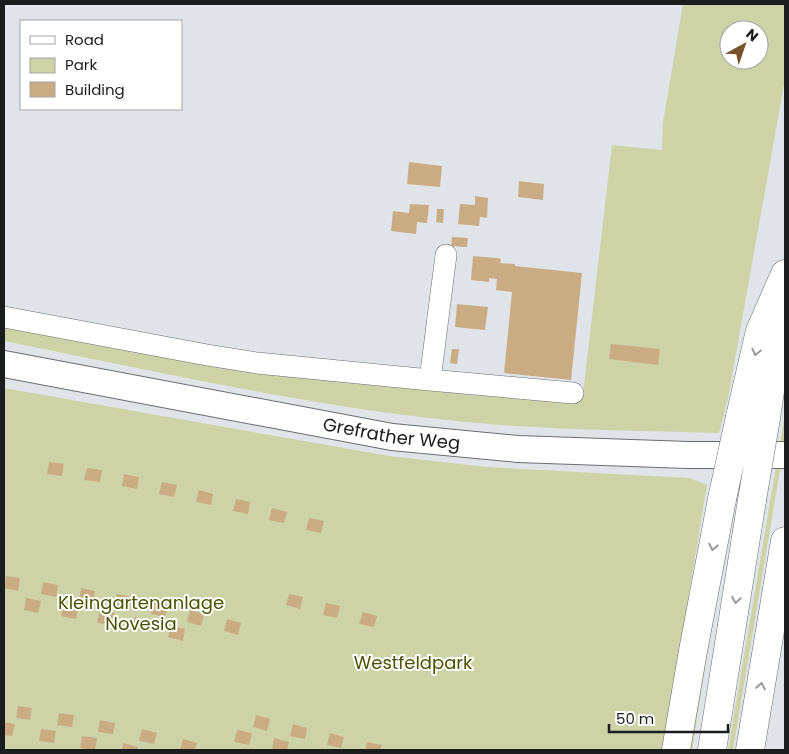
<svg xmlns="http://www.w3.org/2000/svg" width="789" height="754" font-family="Poppins,sans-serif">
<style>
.green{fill:#cdd3a7;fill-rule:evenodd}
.building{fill:#caac84}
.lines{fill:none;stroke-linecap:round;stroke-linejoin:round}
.minor-casing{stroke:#6a6e71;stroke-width:22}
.major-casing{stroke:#6a6e71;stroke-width:28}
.highway-casing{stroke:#6a6e71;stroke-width:29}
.minor{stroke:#fff;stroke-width:21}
.major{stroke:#fff;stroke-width:26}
.highway{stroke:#fff;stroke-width:28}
.highway-bridge-casing{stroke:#6a6e71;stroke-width:29;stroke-linecap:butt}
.highway-bridge{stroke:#fff;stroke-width:28}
.oneway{stroke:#98999a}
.labels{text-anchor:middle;stroke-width:4;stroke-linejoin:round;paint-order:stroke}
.street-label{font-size:18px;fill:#1b1c1e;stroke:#fff}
.park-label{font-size:18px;fill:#4d5100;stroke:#fff}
</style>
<rect width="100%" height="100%" fill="#e0e4e8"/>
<path class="green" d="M683,4H785V79L728,398L719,433C629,430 537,430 447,420C298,404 151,370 4,341V322L581,400L584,385L612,145L662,150L663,122ZM729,30H759V60H729Z
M4,388L389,456L487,467L689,478L707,485L663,750H4Z
M785,414V440L733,750H728Z
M729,517L692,750H687Z"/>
<path class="building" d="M409,162L442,166L440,187L407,184Z
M519,181L544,184L543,200L518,197Z
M475,196L488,198L487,218L480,217L479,226L458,224L460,204L475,205Z
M410,204L429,205L427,223L417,222L416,234L391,231L393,211L409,213Z
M437,209H444L443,223L436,222Z
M452,237L468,238L467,247L451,246Z
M473,256L497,258L501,259L500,263L515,264V266L582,273L571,380L504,373L512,292L496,290L497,279L489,278V282L471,280Z
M457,304L488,307L485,330L455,327Z
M611,344L660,349L658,365L609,359Z
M452,349H459L457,364L450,363Z
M49,462L64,464L62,476L47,474Z
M87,468L102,470L100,482L84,480Z
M124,474L139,477L137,489L122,486Z
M162,482L177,485L174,497L159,494Z
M199,490L213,494L211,505L196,502Z
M236,499L250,502L248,514L233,511Z
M272,508L287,512L284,523L269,520Z
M309,518L324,521L321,533L306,530Z
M6,576L20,578L18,591L4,588Z
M43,582L58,585L56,597L41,594Z
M81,588L95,591L93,603L79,601Z
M117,594L132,597L130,609L115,607Z
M289,594L303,597L300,609L286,605Z
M26,598L41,601L38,613L24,610Z
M154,602L168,605L165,617L151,614Z
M326,603L340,606L337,618L323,615Z
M63,604L78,607L76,619L61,616Z
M100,610L115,613L112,625L97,623Z
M190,610L204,614L201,626L187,622Z
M363,612L377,616L374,627L359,624Z
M135,617L150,620L147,632L132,628Z
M227,619L241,623L238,635L224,631Z
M171,625L185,629L183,641L168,637Z
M18,706L32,708L30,720L16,718Z
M59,713L74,715L72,727L57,725Z
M256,715L270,719L267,731L253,727Z
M100,720L115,723L113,734L98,732Z
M4,722L15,724L12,736L4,735Z
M293,724L307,728L305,739L290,736Z
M41,729L56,731L54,743L39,741Z
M142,729L157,733L154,744L139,741Z
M237,730L252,733L249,745L234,742Z
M330,733L344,737L341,748L327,745Z
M82,736L97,738L95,750L80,748Z
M274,738L289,742L287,750H272Z
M183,739L197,743L195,750H180Z
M367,742L382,745L380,750H365Z
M123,743L138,747L137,750H122Z"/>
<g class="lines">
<g class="minor-casing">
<path id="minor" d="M4,317L207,355L257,363L430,380L446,255
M430,380L573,393"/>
</g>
<g class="major-casing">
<g id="major">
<path id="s1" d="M4,364L392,437L518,449L688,455H785"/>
</g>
</g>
<g class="highway-casing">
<path id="highway" d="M740,417L760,331L785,274
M766,418L783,306
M676,750L693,651L722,499
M712,750L752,500
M750,750L785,541"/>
</g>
<use href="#minor" class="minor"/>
<use href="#major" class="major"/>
<use href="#highway" class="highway"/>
<g class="highway-bridge-casing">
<path id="highway-bridge" d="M722,499L740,417
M752,500L766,418"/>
</g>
<use href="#highway-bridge" class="highway-bridge"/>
</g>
<defs><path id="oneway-chevron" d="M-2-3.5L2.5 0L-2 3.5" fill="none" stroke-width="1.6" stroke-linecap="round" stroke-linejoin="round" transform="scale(1.25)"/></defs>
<g class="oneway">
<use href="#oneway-chevron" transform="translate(756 352) rotate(103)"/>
<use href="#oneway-chevron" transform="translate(713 547) rotate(101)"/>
<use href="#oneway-chevron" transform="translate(736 600) rotate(99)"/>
<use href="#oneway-chevron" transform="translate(761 686) rotate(-81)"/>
</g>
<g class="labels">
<g class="street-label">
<text dy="6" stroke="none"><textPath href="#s1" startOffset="394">Grefrather Weg</textPath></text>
</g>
<g class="park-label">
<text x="141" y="609">Kleingartenanlage<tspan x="141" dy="21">Novesia</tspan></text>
<text x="413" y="669">Westfeldpark</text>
</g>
</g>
<rect width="789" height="754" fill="none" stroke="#1b1c1e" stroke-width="10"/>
<rect x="20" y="20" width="162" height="90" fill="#ffffff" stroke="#a4a4a5"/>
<rect x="30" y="36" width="25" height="8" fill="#ffffff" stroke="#a4a4a5"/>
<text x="65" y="45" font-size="15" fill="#1b1c1e">Road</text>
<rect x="30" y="58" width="25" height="15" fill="#cdd3a7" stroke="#a4a4a5"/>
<text x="65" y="70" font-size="15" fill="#1b1c1e">Park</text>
<rect x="30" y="82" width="25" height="15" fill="#caac84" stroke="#a4a4a5"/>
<text x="65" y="95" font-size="15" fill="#1b1c1e">Building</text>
<g transform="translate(744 45) rotate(40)"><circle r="24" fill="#ffffff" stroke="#a4a4a5"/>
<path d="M0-4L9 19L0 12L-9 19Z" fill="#77532c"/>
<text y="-8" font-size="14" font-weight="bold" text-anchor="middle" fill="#1b1c1e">N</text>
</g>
<path d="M609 724v8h119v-8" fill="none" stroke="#1b1c1e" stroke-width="2.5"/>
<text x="616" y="724" font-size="15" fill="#1b1c1e" stroke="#ffffff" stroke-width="4" paint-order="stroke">50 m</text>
</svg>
